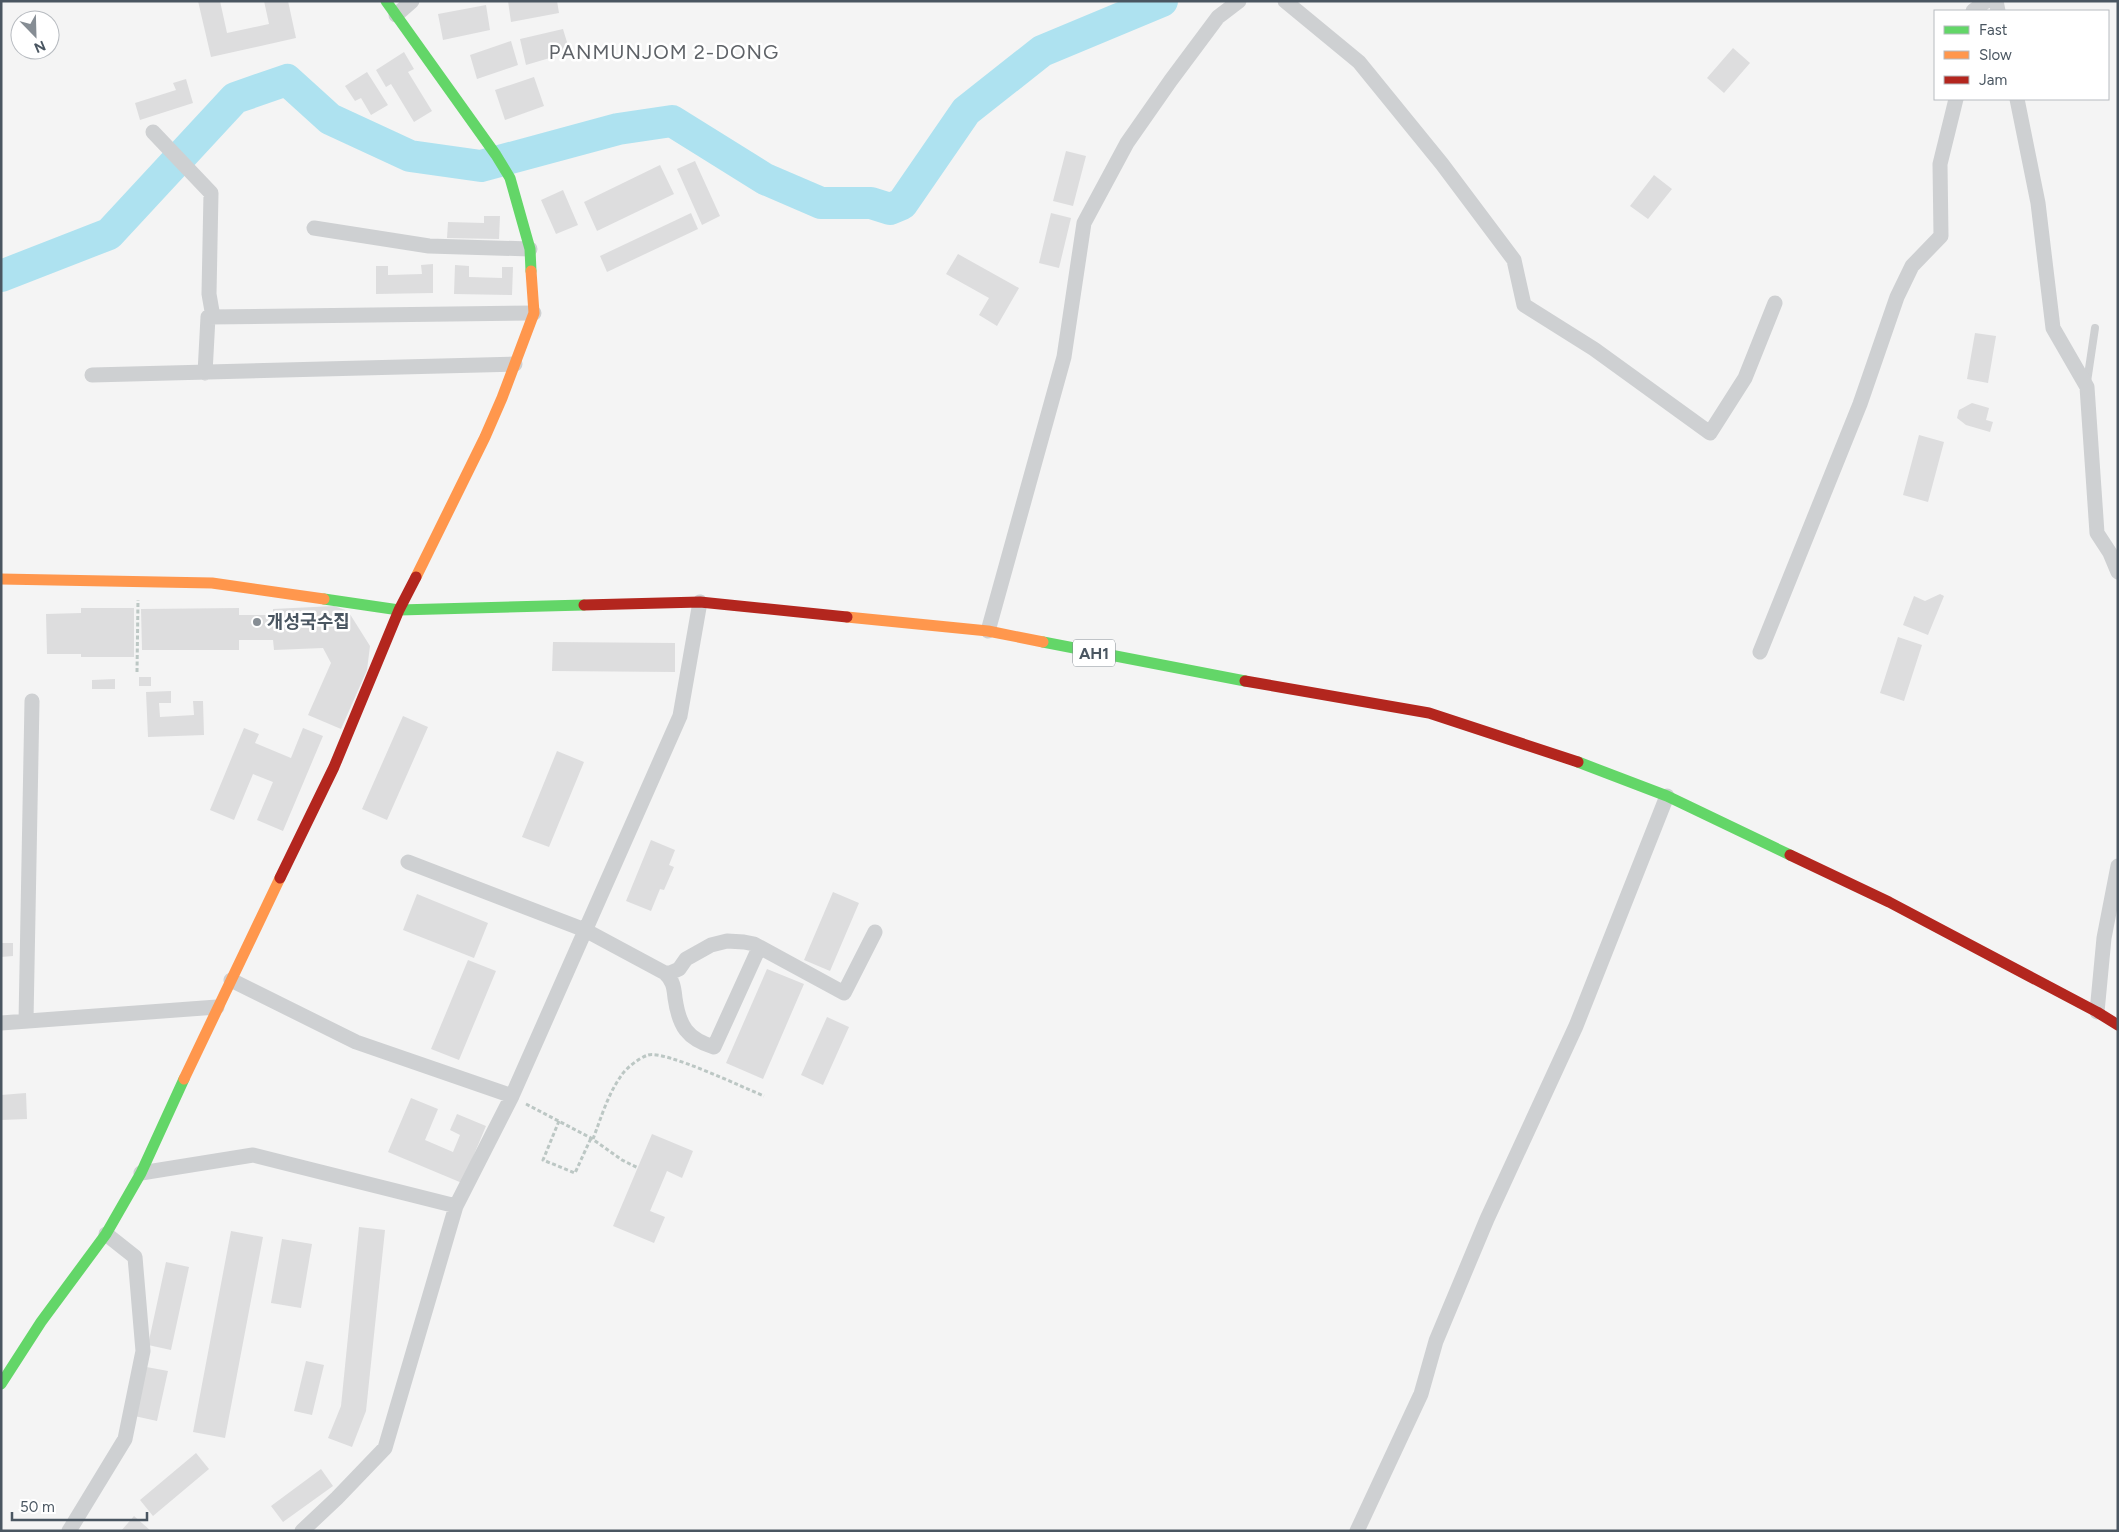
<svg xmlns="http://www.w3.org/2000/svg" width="2119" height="1532" font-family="Figtree,'Noto Sans KR',sans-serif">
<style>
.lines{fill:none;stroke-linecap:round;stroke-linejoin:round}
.river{stroke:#aee2f0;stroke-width:32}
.building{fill:#ddddde}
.path{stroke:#bcc7c4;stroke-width:3;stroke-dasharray:4 2.5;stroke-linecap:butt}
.lane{stroke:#ced0d2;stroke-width:8}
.street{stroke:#ced0d2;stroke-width:15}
.fast{stroke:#63d668;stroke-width:11}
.slow{stroke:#ff974d;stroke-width:11}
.jam{stroke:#b3261e;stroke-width:11}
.poi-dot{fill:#868d94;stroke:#fff;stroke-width:2}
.labels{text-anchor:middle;stroke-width:5;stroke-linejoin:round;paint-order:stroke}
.shield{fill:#fff;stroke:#808990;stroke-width:1}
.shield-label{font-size:16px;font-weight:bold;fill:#4a5661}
.poi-label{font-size:18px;font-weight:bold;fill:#4a5661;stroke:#fff;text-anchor:start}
.quarter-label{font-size:20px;letter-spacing:1px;fill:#5f6368;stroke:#fff}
</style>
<rect width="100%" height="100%" fill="#f4f4f4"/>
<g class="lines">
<path class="river" d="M1,276L109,234L235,98L287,80L330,119L410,156L481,166L618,129L672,121L765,179L821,203H871L890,209L902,204L966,111L1042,51L1162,1"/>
</g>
<path class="building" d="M198,1H220L227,33L269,24L264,1H288L296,38L211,57Z
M508,1H557L559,13L511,22Z
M486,5L490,30L443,40L438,14Z
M563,29L570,52L526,65L520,39Z
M511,41L518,65L477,79L470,55Z
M1733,48L1750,63L1724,93L1707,78Z
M404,52L414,69L408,72L432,111L414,122L391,84L386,87L376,70Z
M367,72L388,105L371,115L361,98L355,101L345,86Z
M534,77L544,106L505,120L495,90Z
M186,79L193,103L140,120L135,103L176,90L173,83Z
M1066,151L1086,156L1073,206L1053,201Z
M695,161L720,216L702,225L677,169Z
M660,165L674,194L597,231L584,202Z
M1654,175L1672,189L1648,219L1630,206Z
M563,190L578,225L556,234L541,200Z
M691,213L698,229L607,272L600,256Z
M1051,213L1071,218L1059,268L1039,263Z
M484,216H500L499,239L447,238L448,222L484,223Z
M958,254L1019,288L997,326L979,315L989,298L946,274Z
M433,264V293L376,294V266H388V275L422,274L421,265Z
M455,265L469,266V277L502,278V267H513L512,295L454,294Z
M1975,333L1996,336L1988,383L1967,379Z
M1972,403L1989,408L1986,420L1993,422L1990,432L1966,425L1957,418L1959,410Z
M1919,435L1944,442L1928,502L1903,495Z
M1940,594L1944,596L1928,635L1903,625L1914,596L1925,601Z
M334,606L348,611L370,646L367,670L341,729L308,715L331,663L323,648L274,650L273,640H239V650H142L141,609L239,608V615H273V609Z
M81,608H134V657H81V654H47L46,614L81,613Z
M1898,637L1922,645L1904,701L1880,693Z
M553,642L675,643V672L552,671Z
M139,677H151V686H139Z
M115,679V689H92V680Z
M171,691V703H159L160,717L194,715L193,701H203L204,735L148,737L146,692Z
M403,716L428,727L387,820L362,809Z
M244,728L259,734L255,743L291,758L303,728L323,736L283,831L257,820L273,782L253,774L234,820L210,810Z
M557,751L584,762L549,847L522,837Z
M651,840L675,850L669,865L674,867L664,890L660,889L651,911L626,901Z
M833,892L859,903L830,971L804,960Z
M417,894L488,923L474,958L403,930Z
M1,943H13V956L1,957Z
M468,960L496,971L459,1060L431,1049Z
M767,969L804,984L763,1079L726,1063Z
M827,1017L849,1027L823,1085L801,1075Z
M26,1093L27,1119L1,1120V1095Z
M411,1098L438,1109L425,1140L453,1152L460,1135L450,1130L457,1114L486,1126L462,1183L388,1152Z
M652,1134L693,1151L682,1178L667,1171L650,1211L665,1217L654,1243L613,1226Z
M359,1227L385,1230L366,1411L352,1447L328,1438L341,1406Z
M231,1231L263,1237L225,1438L193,1432Z
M282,1239L312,1244L301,1308L271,1303Z
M166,1262L189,1267L171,1350L148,1345Z
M306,1361L324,1365L312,1415L294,1411Z
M141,1366L168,1371L157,1421L130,1415Z
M196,1453L209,1469L153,1516L140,1500Z
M321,1469L333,1486L283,1522L271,1506Z
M134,1516L151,1531H121Z"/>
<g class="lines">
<path class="path" d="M137,672L138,600
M526,1104L591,1138L622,1160L638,1168
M559,1121L543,1160L575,1173L591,1138
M593,1139C601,1118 608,1094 621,1076C626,1068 639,1058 648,1055C665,1050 744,1088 764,1096"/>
<path class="lane" d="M2087,382L2095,328"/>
<path class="street" d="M1285,1L1359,62L1442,164L1514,260L1524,305L1594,349L1710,433L1745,378L1775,303
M1996,1L1998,11
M1973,11L1986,1
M396,15L412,1
M2017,99L2038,203L2053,328L2087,387L2097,533L2110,553L2118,572
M153,132L211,193L209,294L213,317
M314,228L429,246L530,249
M205,373L208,317L534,313
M92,375L515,364
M988,631L1064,357L1084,223L1127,143L1171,80L1218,17L1239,1
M1760,652L1860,404L1897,297L1912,266L1941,236L1940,164L1956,99
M408,862L585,930L665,973
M759,948L714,1047C687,1039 679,1026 675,998C674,988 673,980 665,973H670L679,969L686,959L711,945L727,941L744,942L754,944L844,993L875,932
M231,980L356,1042L512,1096
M2097,1012L2104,938L2118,866
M26,1021L32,701
M1,1023L217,1007
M141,1173L253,1155L456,1206
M69,1531L125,1439L143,1351L135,1257L106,1234
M302,1531L337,1498L385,1448L456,1206L512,1096L680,716L700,602
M1357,1531L1421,1394L1436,1341L1487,1219L1576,1026L1667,796"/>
<path class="fast" d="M386,1L496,155L510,178L530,249L531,271
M324,599L399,610L584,605
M1043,642L1245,681
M1578,762L1667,796L1790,855
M1,1384L41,1322L106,1234L141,1173L184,1079"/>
<path class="slow" d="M416,577L485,437L502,398L534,313L531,271
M1,579L212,583L324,599
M847,617L988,631L1043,642
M184,1079L280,878"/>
<path class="jam" d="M584,605L700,602L847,617
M1245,681L1429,713L1578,762
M1790,855L1889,902L2097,1012L2118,1025
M280,878L334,767L399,610L416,577"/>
</g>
<circle class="poi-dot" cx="257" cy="622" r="5"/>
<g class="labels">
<rect class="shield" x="1073" y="639.5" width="42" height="27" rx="4"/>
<g class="shield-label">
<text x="1094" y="659">AH1</text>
</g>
<g class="poi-label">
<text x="267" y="628">개성국수집</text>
</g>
<g class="quarter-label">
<text x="664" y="59">PANMUNJOM 2-DONG</text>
</g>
</g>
<rect width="2119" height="1532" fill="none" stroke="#4a5661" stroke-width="5"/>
<rect x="1934" y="10" width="175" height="90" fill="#ffffff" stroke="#b7bbc0"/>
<rect x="1944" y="26" width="25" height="8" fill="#63d668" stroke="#b7bbc0"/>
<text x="1979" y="35" font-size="15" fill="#4a5661">Fast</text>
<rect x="1944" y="51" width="25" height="8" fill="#ff974d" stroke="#b7bbc0"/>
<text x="1979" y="60" font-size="15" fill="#4a5661">Slow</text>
<rect x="1944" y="76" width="25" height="8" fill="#b3261e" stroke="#b7bbc0"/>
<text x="1979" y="85" font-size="15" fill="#4a5661">Jam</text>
<g transform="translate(35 35) rotate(157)"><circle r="24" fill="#ffffff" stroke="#b7bbc0"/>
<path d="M0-4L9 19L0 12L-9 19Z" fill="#868d94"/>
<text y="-8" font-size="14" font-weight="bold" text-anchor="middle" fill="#4a5661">N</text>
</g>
<path d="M12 1512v8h135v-8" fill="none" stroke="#4a5661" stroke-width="2.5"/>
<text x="20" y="1512" font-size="15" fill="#4a5661" stroke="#ffffff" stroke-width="4" paint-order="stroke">50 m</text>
</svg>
